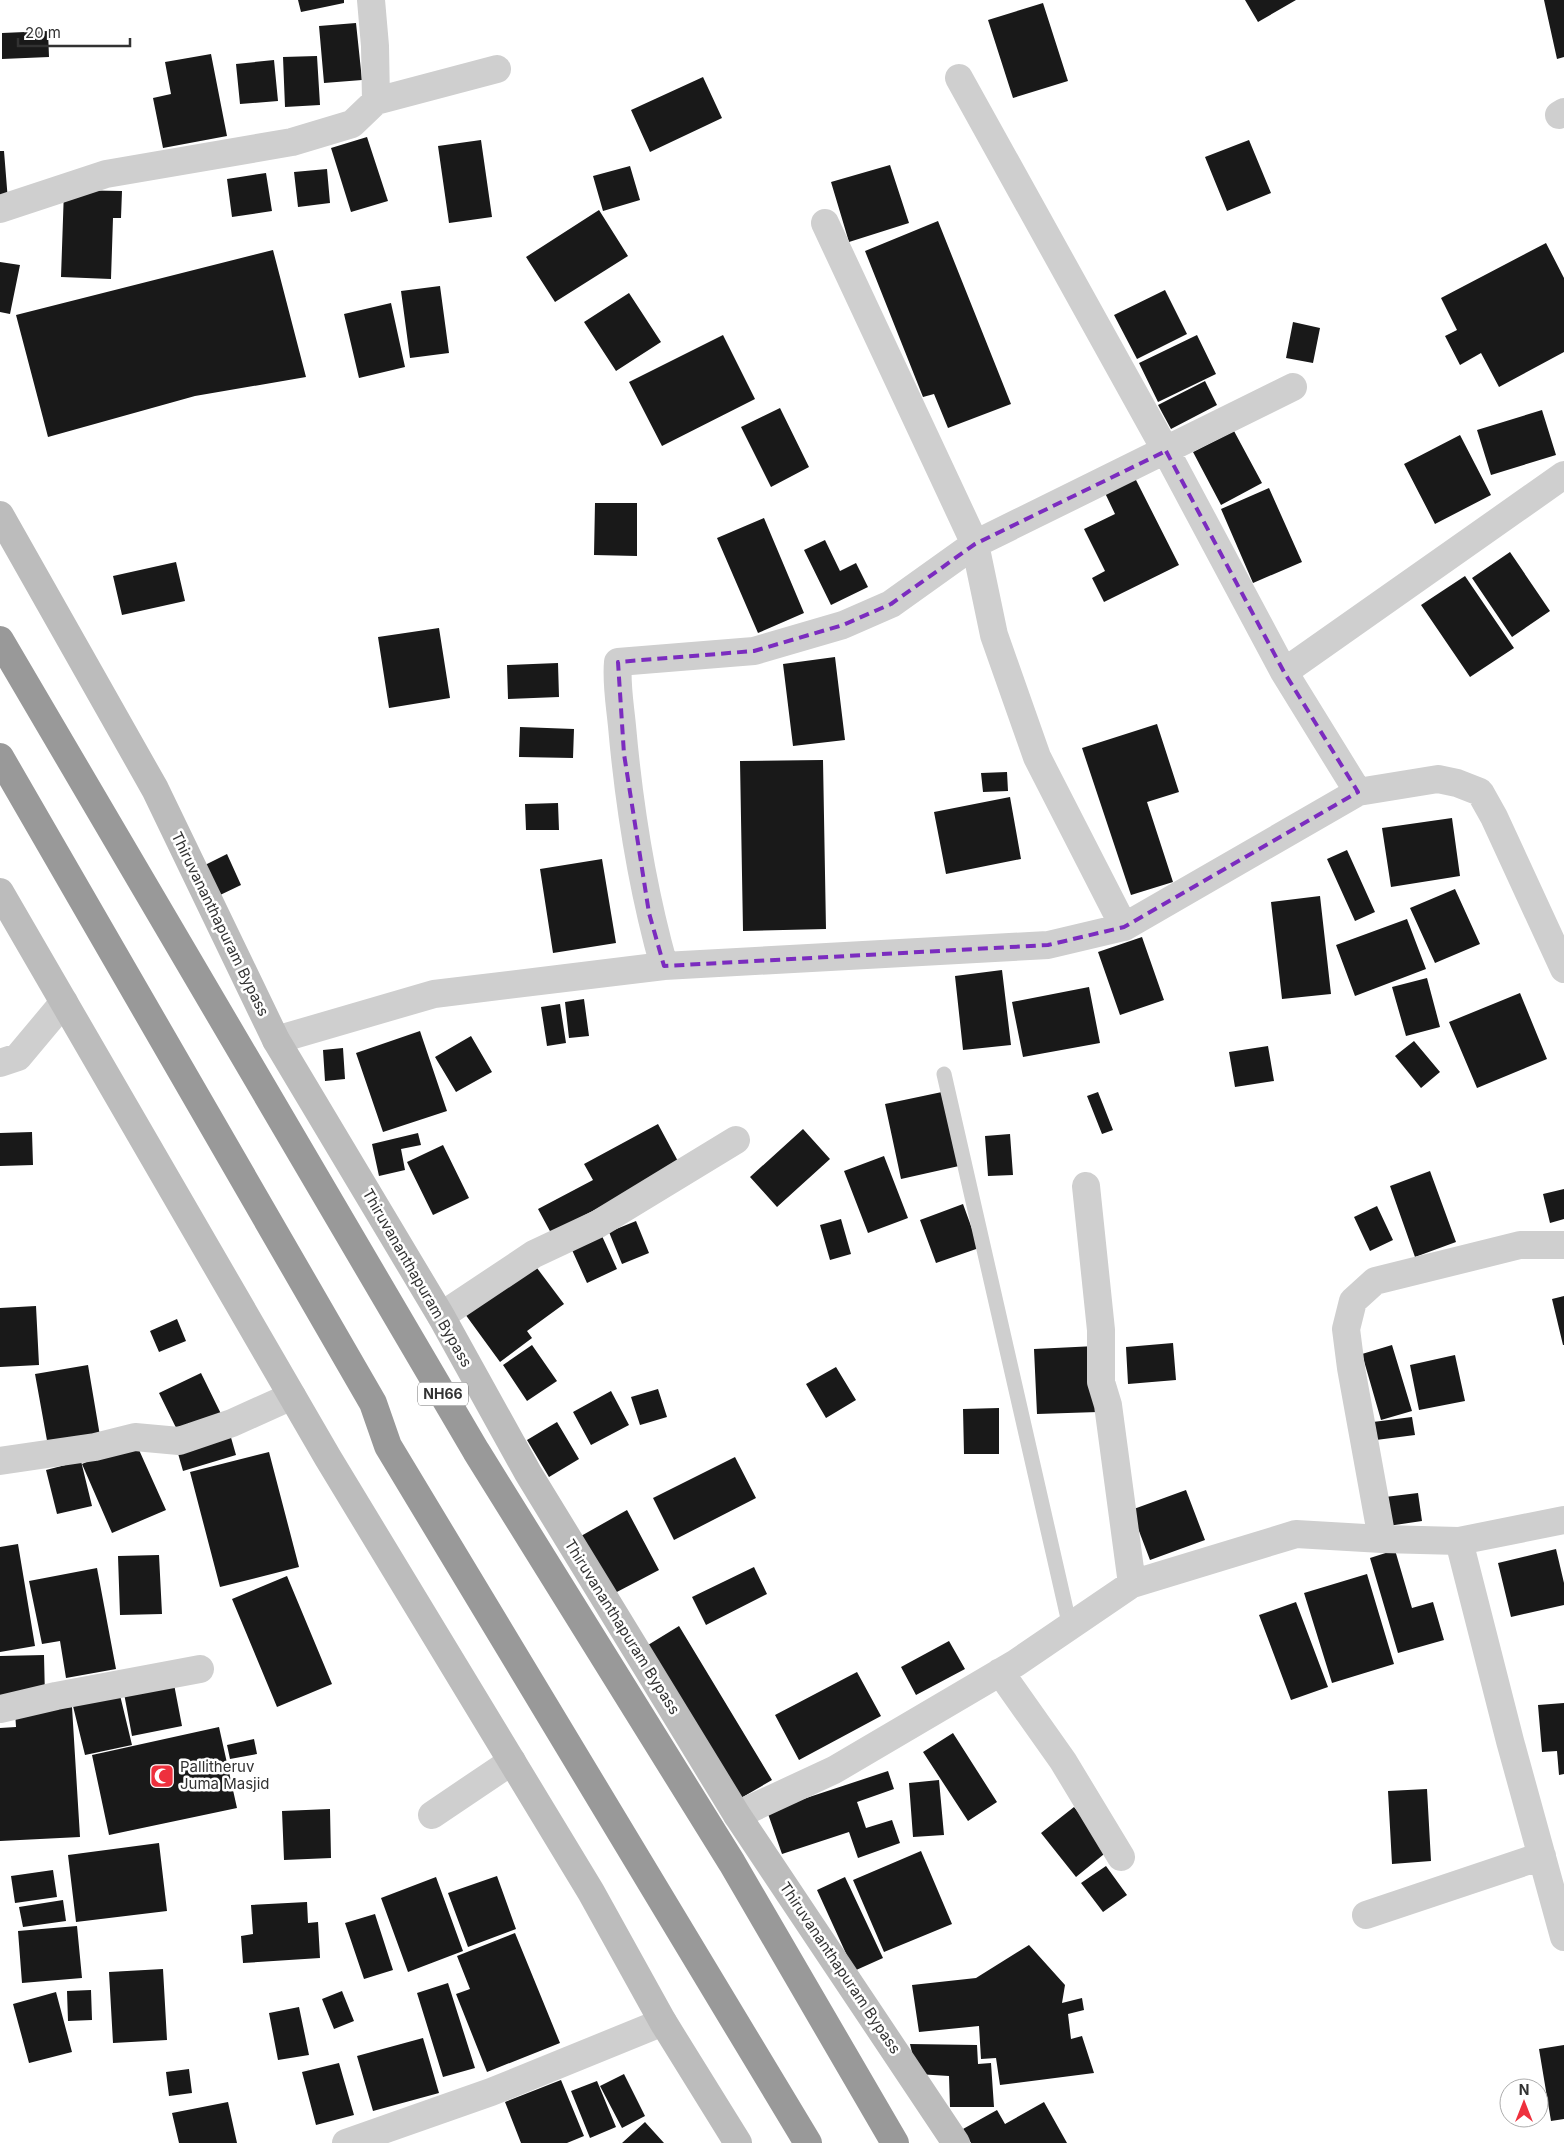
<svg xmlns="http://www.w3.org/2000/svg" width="1564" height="2143" font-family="Inter,sans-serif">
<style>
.building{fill:#191919}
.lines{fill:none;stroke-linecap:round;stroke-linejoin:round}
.lane{stroke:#cfcfcf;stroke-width:15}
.street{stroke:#cfcfcf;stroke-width:28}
.secondary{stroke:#bcbcbc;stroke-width:28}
.highway{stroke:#999;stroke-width:28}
.marked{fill:none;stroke:#7b2cbf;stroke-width:4;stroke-dasharray:10 6;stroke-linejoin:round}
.labels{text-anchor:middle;stroke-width:5;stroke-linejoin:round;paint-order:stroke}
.shield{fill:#fff;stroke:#707070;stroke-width:1}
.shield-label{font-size:14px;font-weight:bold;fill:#323232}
.street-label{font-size:15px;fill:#323232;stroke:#fff}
.poi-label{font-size:15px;fill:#323232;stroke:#fff;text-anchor:start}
</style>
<rect width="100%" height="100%" fill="#fff"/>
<path class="building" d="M298,0H344V3L301,12Z
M1245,0H1296L1258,22Z
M1544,0H1564V57L1557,59Z
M1043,3L1068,81L1013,98L988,20Z
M356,23L362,80L324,83L319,26Z
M48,31L49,57L2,59V33Z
M211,54L227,136L163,148L153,98L171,94L165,62Z
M317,56L320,105L285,107L283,57Z
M274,60L278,101L240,104L236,64Z
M703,77L722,118L650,152L631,110Z
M367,137L388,201L351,212L331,148Z
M481,140L492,217L449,223L438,146Z
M1249,140L1271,193L1227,211L1205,157Z
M0,151H4L8,201L0,202Z
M890,165L909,223L849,242L831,182Z
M630,166L640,200L603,211L593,176Z
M327,169L330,203L298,207L294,172Z
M266,173L272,211L232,217L227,179Z
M64,190L122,191L121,218H113L111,279L61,277Z
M599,210L628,256L555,302L526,257Z
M938,221L1011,404L948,428L934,394L923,397L865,251Z
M1546,243L1564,278V352L1499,387L1481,353L1460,365L1445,336L1457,330L1441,298Z
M273,250L306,377L195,396L48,437L16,315Z
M0,262L20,265L10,314L0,312Z
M440,286L449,353L410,358L401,291Z
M1165,290L1187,334L1137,359L1114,315Z
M629,293L661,342L616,371L584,322Z
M391,303L405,367L359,378L344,314Z
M1293,322L1320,328L1313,363L1286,358Z
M723,335L755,399L662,446L629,382Z
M1197,335L1216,374L1158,402L1139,363Z
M1205,381L1217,405L1171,429L1158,405Z
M780,408L809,467L771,487L741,427Z
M1542,410L1556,455L1491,475L1477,430Z
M1234,431L1262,483L1221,505L1193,452Z
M1460,435L1491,495L1435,524L1404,464Z
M1135,478L1179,565L1104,602L1092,578L1105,571L1084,529L1115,514L1105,493Z
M1269,488L1302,562L1253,583L1221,509Z
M595,503H637V556L594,555Z
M764,518L804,613L758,633L717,538Z
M825,540L840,571L856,563L868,587L831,605L804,550Z
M1510,552L1550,611L1512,637L1472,578Z
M176,562L185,601L122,615L113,576Z
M1465,576L1514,648L1470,677L1421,605Z
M439,628L450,698L389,708L378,637Z
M835,657L845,740L793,746L783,664Z
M558,663L559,697L508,699L507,665Z
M1157,724L1179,792L1147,802L1173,882L1131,895L1082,748Z
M520,727L574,729L573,758L519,757Z
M823,760L826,929L743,931L740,761Z
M1007,772L1008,791L983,792L981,773Z
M1010,797L1021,859L946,874L934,812Z
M558,803L559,830H526L525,804Z
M1452,818L1460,876L1391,887L1382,828Z
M1347,850L1375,912L1355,921L1327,859Z
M227,854L241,885L218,896L203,866Z
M602,859L616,943L553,953L540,869Z
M1455,889L1480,944L1435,963L1410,908Z
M1320,896L1331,994L1282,999L1271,902Z
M1407,919L1426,969L1355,996L1336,945Z
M1142,937L1164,1000L1120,1015L1098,952Z
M1002,970L1011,1045L963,1050L955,976Z
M1427,978L1440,1027L1406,1036L1392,987Z
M1089,987L1100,1043L1023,1057L1012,1002Z
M1520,993L1547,1059L1477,1088L1449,1022Z
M584,999L589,1036L569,1038L565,1002Z
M560,1004L566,1043L547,1046L541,1007Z
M420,1031L447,1111L383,1132L356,1053Z
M471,1036L492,1072L456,1092L435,1057Z
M1414,1041L1440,1072L1421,1088L1395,1056Z
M1268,1046L1274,1081L1235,1087L1229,1052Z
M343,1048L345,1079L325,1081L323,1050Z
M942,1092L959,1166L901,1179L885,1104Z
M1098,1092L1113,1130L1102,1134L1087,1096Z
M658,1124L680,1165L551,1233L538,1209L593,1180L584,1164Z
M803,1129L830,1159L777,1207L750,1177Z
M32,1132L33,1165L0,1166V1133Z
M418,1133L421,1145L401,1149L405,1170L379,1176L372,1144Z
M1010,1134L1013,1175L988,1176L985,1136Z
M443,1145L469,1198L433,1215L407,1162Z
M884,1156L908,1218L868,1233L844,1171Z
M1430,1171L1456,1242L1415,1257L1390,1186Z
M1564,1189V1219L1550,1223L1543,1194Z
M963,1204L979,1248L936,1263L920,1220Z
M1377,1206L1393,1240L1370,1251L1354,1217Z
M841,1219L851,1254L830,1260L820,1225Z
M636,1221L649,1253L622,1264L609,1232Z
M602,1236L617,1269L587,1283L572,1250Z
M534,1264L564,1304L527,1331L532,1338L500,1362L465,1314Z
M1564,1296V1345H1563L1552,1299Z
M36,1306L39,1365L0,1367V1308Z
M177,1319L186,1341L159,1352L150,1331Z
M1173,1343L1176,1380L1128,1384L1126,1347Z
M532,1345L557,1381L527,1401L503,1365Z
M1392,1345L1412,1411L1381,1420L1362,1354Z
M1096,1346L1098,1412L1037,1414L1034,1349Z
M1455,1355L1465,1401L1419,1410L1410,1365Z
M88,1365L100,1436L48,1446L35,1374Z
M836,1367L856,1400L826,1418L806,1384Z
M201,1373L224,1420L182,1440L159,1393Z
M658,1389L667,1417L640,1425L631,1397Z
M611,1391L629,1425L591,1445L573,1412Z
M999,1408V1454H964L963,1409Z
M1412,1417L1415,1435L1376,1440L1373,1422Z
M557,1422L579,1459L549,1477L527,1440Z
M228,1427L236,1455L183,1471L175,1443Z
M135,1441L166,1510L112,1533L82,1464Z
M269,1452L299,1567L220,1587L190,1472Z
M735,1457L756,1498L674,1540L653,1498Z
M81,1461L92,1506L57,1514L46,1470Z
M1186,1490L1205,1540L1150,1560L1131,1510Z
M1418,1493L1422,1521L1388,1526L1385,1497Z
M627,1510L659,1570L613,1594L581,1536Z
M18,1544L35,1646L0,1652V1547Z
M1556,1549L1564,1583V1605L1511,1617L1498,1563Z
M1395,1550L1412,1608L1433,1602L1444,1640L1398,1653L1370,1558Z
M159,1555L162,1614L120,1615L118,1556Z
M754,1567L767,1594L706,1625L692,1597Z
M97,1568L116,1669L66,1678L60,1641L42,1644L29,1581Z
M1367,1574L1394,1664L1332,1683L1304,1593Z
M287,1576L332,1684L277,1707L232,1599Z
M1296,1602L1328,1687L1291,1700L1259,1615Z
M679,1626L772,1780L741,1798L648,1645Z
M949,1641L965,1669L916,1695L901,1667Z
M44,1655L45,1698H0V1656Z
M857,1672L881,1716L799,1760L775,1715Z
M173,1679L182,1726L132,1736L123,1688Z
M119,1691L132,1745L85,1755L72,1702Z
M1564,1703V1774L1559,1775L1557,1751L1542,1752L1538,1705Z
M72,1707L80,1837L0,1841V1728L16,1727L15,1711Z
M219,1727L237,1808L109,1835L92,1755Z
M953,1733L997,1802L968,1821L923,1752Z
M254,1739L257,1754L230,1759L227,1745Z
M888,1771L894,1789L857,1802L866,1828L892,1820L900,1843L858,1858L849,1832L782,1854L767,1811Z
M939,1780L944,1835L913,1837L909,1783Z
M1427,1789L1431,1861L1392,1864L1388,1791Z
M1074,1807L1109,1850L1076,1877L1041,1833Z
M330,1809L331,1858L284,1860L282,1811Z
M159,1843L167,1911L76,1922L68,1855Z
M921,1851L952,1924L884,1952L853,1880Z
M1106,1866L1127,1895L1103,1912L1081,1883Z
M53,1870L57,1897L15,1903L11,1876Z
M497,1876L516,1929L468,1947L448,1893Z
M436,1877L463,1951L408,1972L381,1898Z
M845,1877L883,1958L854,1971L817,1890Z
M63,1900L66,1921L23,1927L19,1907Z
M307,1902L308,1923L318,1922L320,1958L243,1963L241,1936L253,1934L251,1905Z
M375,1914L393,1970L364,1979L345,1923Z
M77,1926L82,1978L22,1983L18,1931Z
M515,1933L560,2043L487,2072L456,1994L470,1989L457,1956Z
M1029,1945L1065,1985L1062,2003L1082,1998L1084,2010L1068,2014L1071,2039L1082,2036L1094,2073L1000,2085L996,2058L981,2059L979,2026L919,2032L912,1985L976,1978Z
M163,1969L167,2040L113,2043L109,1972Z
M448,1983L475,2068L443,2077L417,1993Z
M91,1990L92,2020L68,2021L67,1991Z
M342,1991L354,2021L334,2029L322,1999Z
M56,1992L72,2052L29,2063L13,2004Z
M299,2007L309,2055L278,2060L269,2013Z
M423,2038L439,2093L373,2111L357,2056Z
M910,2044L977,2045L978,2064L991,2063L994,2107H950L949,2076L917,2074Z
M1564,2045V2119L1551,2121L1539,2049Z
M339,2063L354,2115L316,2125L302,2072Z
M189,2069L192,2093L169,2096L166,2072Z
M624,2074L645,2116L622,2128L600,2086Z
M561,2080L584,2136L567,2143H521L505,2102Z
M597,2081L616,2127L590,2138L571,2091Z
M228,2102L237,2143H179L172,2113Z
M1044,2102L1067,2143H971L963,2129L997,2110L1005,2124Z
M645,2122L664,2143H622Z"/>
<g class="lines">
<path class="lane" d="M944,1074L1070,1627"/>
<path class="street" d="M959,78L1166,451L1284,672L1358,792L1438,779L1457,783L1480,792L1494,817L1564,969
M376,101L497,69
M1559,115L1564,112
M0,209L106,174L292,142L352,124L376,101L375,46L371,0
M825,223L975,544L994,635L1037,757L1124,927L1358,792
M1284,672L1564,475
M664,966L1048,945L1124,927
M276,1040L434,994L664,966C643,891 629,805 622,726C620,705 616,683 618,662L754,651L843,625L891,604L975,544L1293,387
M0,1063L18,1057L64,1002
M1086,1186L1101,1330V1382L1108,1405L1132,1584
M441,1316L534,1254L598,1224L736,1140
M0,1461L95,1447L135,1437L179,1441L232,1423L292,1396
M1382,1539L1459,1541L1564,1520
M1459,1541L1510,1741L1564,1937
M1000,1672L1063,1761L1121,1857
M0,1709L56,1696L200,1669
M432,1815L512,1761
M737,1815L834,1770L1016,1663L1132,1584L1296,1534L1382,1539L1351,1368L1346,1329L1353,1301L1375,1281L1520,1245H1564
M1366,1915L1542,1856
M346,2143L491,2092L663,2022"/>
<path class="secondary" d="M0,515L155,789L276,1040L441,1316L528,1473L737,1815L956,2143
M0,892L328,1458L591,1892L663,2022L738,2143"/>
<path class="highway" d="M0,640L476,1451L732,1863L895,2143
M0,757L373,1403L388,1446L808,2143"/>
</g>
<path class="marked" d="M1166,451L1284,672L1358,792L1124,927L1048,945L664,966L649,913L624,754L618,662L754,651L843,625L891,604L975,544Z"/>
<defs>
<g id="mosque-square" transform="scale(1.25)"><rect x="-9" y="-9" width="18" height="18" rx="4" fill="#ee303d" stroke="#fff"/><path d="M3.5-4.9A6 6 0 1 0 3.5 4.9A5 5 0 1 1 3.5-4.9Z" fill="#fff"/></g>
</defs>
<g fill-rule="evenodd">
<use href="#mosque-square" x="162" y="1776"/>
</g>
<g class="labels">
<rect class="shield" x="418" y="1382.5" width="50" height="23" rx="4"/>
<g class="shield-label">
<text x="443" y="1399">NH66</text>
</g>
<g class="street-label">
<text transform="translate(220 924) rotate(64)" y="5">Thiruvananthapuram Bypass</text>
<text transform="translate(417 1278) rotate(60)" y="5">Thiruvananthapuram Bypass</text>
<text transform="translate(622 1627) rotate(58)" y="5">Thiruvananthapuram Bypass</text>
<text transform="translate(840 1968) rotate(56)" y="5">Thiruvananthapuram Bypass</text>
</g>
<g class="poi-label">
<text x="180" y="1772">Pallitheruv<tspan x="180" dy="17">Juma Masjid</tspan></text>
</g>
</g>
<g transform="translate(1524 2103)"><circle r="24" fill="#ffffff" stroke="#adadad"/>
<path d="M0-4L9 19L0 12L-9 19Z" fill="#ee303d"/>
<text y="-8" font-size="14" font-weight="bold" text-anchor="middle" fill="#323232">N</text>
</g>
<path d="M18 38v8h112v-8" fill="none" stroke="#323232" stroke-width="2.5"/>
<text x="25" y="38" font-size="15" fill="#323232" stroke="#ffffff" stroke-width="4" paint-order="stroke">20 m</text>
</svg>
